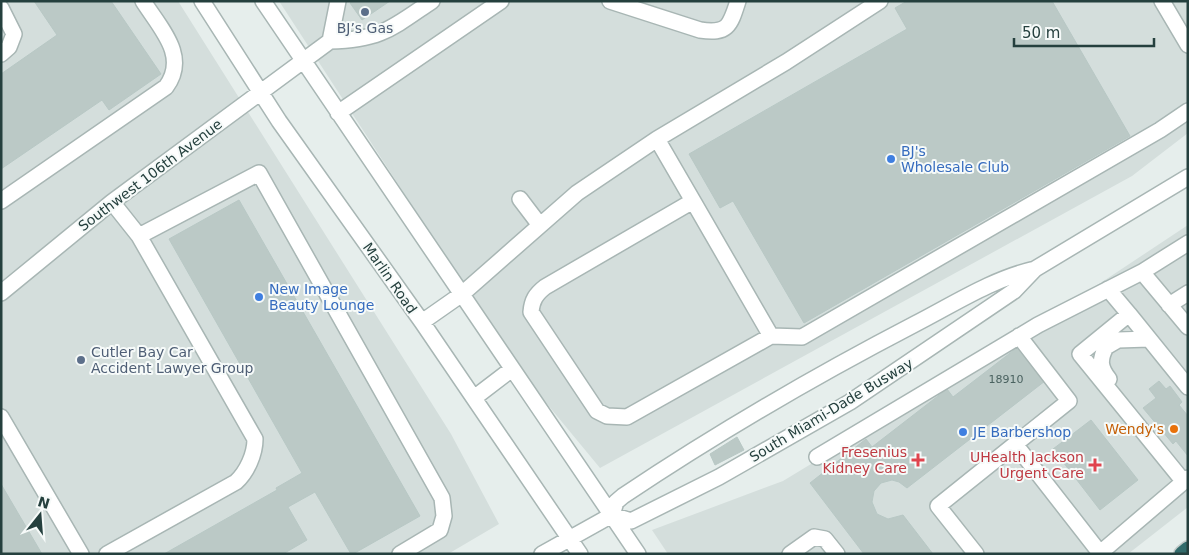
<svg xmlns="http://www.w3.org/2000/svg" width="1189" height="555" font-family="'DejaVu Sans',sans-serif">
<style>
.built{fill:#d4dedc}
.building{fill:#bbc9c6;stroke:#b8c8c5}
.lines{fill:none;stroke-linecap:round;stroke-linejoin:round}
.minor-casing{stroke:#a8b6b4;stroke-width:18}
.highway-casing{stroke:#c2cac9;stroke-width:18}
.minor{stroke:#fff;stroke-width:15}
.highway{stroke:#326b6b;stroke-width:15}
.service-dot{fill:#5c6f8a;stroke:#f6faf9;stroke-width:2}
.shop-dot{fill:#3f7fe0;stroke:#f6faf9;stroke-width:2}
.food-dot{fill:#e8710a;stroke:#f6faf9;stroke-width:2}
.health-dot{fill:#e0444e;stroke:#f6faf9;stroke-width:2}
.labels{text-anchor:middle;stroke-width:4;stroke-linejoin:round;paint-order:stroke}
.number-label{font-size:11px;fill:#4a6260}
.service-label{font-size:14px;fill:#4e5e75;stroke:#f6faf9}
.shop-label{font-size:14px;fill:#366cbe;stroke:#f6faf9;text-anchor:start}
.street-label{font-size:14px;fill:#25403e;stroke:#f6faf9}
.food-label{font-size:14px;fill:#c56008;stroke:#f6faf9;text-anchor:end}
.health-label{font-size:14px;fill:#be3a42;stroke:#f6faf9;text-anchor:end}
</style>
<rect width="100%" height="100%" fill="#e6eeec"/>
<path class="built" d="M1,1H178L451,434L499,524L448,554H1Z
M279,1H1188V133L1132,176L600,468L519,370Z
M1188,225V507L1128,554H668L652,530L783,481L1007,345Z"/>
<path class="building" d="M34,1H111L161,74L109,110L102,100L1,169V74L57,35Z
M353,1H390L362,20L350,3Z
M907,1H1052L1130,136L804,323L733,201L720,208L689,154L907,29L895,8Z
M239,200L420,516L353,554H351L315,492L288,507L307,540L283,554H164L277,490L276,488L302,473L169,239Z
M1018,347L1045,381L907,488L899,482L892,480L881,483L874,491L872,502L877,514L888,519L903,515L933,554H864L810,483L866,439L872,447L947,389L953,397Z
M1159,381L1166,389L1170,386L1182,402L1179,405L1188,416V456L1176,441L1173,444L1143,408L1156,398L1149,389Z
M1091,420L1138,480L1100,510L1053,449Z
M737,437L744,450L715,465L710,454Z
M1,484L42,554H1Z"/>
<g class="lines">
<g class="minor-casing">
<path id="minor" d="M202,1L279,121L422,322L580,554
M263,1L638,554
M610,1L700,30C728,34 730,26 738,1
M1162,1L1188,45
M1,8L14,34L9,47L1,54
M330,41L338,1
M338,113L501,1
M657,139L693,201L545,287C536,294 532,300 531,312L597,411L607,416L627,417L771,336L802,337L1160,130L1188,111
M520,199L539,224
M1,201L166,87C189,56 160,28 143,1
M693,201L771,336
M139,236L259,173L442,498L444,516L440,530L400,554
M1188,243L1142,272L1188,327
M1035,269L1188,177
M1108,289L1129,314
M1,293L112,202L330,41C381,40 392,28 432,1
M1169,305L1188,293
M422,322L462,294L577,193L657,139L786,62L880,1
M1109,379C1100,368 1099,360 1106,347L1118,340L1149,339
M474,398L512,369
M1,417L81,554
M1015,444L1100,553
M817,457L1038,325L1142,272
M1184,482L1080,354L1129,314L1188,387
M107,554L236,482C247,472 255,454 255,439L139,236L112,202
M542,554L612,515L616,502L623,496C717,433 815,376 915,324C954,304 992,279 1035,269L1014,291L850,402L719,477L631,521L612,515
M790,554L814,537L825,539L837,554
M976,554L938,506L1069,401L1019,336
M1099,554L1188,478"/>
</g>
<g class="highway-casing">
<path id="highway" d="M1182,554L1188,549"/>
</g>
<use href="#minor" class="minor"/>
<use href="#highway" class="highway"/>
</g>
<g class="service-dot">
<circle cx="365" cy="12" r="5"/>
<circle cx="81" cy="360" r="5"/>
</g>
<g class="shop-dot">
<circle cx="891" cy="159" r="5"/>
<circle cx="259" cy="297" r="5"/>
<circle cx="963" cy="432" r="5"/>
</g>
<circle class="food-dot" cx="1174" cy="429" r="5"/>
<g class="health-dot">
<path d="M915.5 452.5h5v5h5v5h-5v5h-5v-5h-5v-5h5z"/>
<path d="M1092.5 457.5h5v5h5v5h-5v5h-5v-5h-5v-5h5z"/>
</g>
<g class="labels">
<g class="number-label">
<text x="1006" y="383">18910</text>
</g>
<g class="service-label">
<text x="365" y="33">BJ’s Gas</text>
<text x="91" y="357" text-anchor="start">Cutler Bay Car<tspan x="91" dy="16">Accident Lawyer Group</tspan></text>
</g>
<g class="shop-label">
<text x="901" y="156">BJ's<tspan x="901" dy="16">Wholesale Club</tspan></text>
<text x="269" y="294">New Image<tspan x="269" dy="16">Beauty Lounge</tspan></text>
<text x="973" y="437">JE Barbershop</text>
</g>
<g class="street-label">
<text transform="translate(150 175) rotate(-37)" y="5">Southwest 106th Avenue</text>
<text transform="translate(390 278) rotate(55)" y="5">Marlin Road</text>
<text transform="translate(831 410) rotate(-31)" y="5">South Miami-Dade Busway</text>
</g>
<g class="food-label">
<text x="1164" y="434">Wendy's</text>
</g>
<g class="health-label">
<text x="907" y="457">Fresenius<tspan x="907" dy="16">Kidney Care</tspan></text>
<text x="1084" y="462">UHealth Jackson<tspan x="1084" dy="16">Urgent Care</tspan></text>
</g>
</g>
<rect width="1189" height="555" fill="none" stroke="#25403e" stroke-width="5"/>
<g transform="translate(40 515) rotate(17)" stroke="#f6faf9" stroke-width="4" paint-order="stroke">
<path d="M0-4L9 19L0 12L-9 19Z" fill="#25403e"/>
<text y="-8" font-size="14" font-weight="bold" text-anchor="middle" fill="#25403e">N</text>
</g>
<path d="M1014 38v8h140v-8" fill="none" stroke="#25403e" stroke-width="2.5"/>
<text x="1022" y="38" font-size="15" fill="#25403e" stroke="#f6faf9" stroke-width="4" paint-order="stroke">50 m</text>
</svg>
